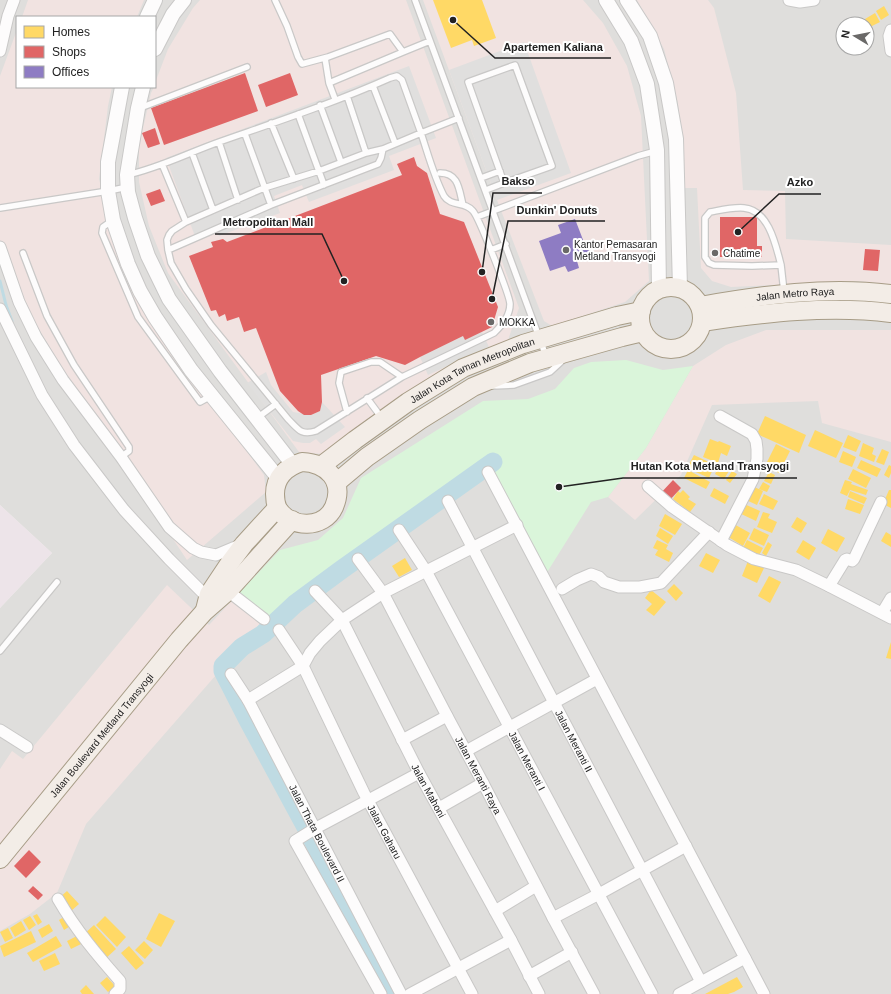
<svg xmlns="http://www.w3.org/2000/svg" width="891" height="994" font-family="Arial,sans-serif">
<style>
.residential{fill:#dfdedc;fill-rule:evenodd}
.commercial{fill:#f1e3e1}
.industrial{fill:#ede4e9}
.park{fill:#daf5da}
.parking{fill:#e0dfde}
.homes{fill:#ffd966}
.shops{fill:#e06666}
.offices{fill:#8e7cc3}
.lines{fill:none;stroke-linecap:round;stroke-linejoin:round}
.stream{stroke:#bfdbe3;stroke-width:3}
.river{stroke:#bfdbe3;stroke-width:19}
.service-casing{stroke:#c9c8c7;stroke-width:8}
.minor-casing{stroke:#c9c8c7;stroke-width:13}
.tertiary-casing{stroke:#c9c8c7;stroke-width:16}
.primary-casing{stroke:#a79c86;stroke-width:20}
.service{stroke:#fdfcfc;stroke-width:5.5}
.minor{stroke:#fdfcfc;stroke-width:11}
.tertiary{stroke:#fdfcfc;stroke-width:14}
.primary{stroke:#f3ede7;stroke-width:18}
.poi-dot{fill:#6a6968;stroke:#fff;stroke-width:1.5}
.labels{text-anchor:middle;stroke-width:4;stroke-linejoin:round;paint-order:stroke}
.poi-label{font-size:10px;fill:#222;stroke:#fff;text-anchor:start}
.street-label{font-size:10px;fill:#222;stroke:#fff}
.leader{fill:none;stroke:#222;stroke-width:1.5}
.callout-dot{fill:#222;stroke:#fff;stroke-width:1.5}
.callout-label{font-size:11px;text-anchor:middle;font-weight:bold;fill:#222;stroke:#fff;stroke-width:4;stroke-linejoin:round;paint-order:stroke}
</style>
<rect width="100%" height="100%" fill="#f0eeeb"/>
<path class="residential" d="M0,0H891V994H0V608L52,553L0,505ZM17,17H155V87H17ZM843,24H867V48H843Z"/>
<path class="commercial" d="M28,0H144L137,17H22Z
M200,0H406L519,308L507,343L398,399L322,454L299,452L168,273L149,226L139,182V146L151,93L154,87H155V83L168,49L193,8Z
M423,0H583L603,23L627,66L641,116L649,281L625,302L552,326L544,321L497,200Z
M637,0H708L714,8L736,93L743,190L785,191L786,239L891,245V285L858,281L731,287L712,281L701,268L697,188H684L678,103L664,49Z
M17,30V87H112L108,106L99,179L115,244L169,345L264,475L266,492L187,560L88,412L23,302L2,242H0V76Z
M766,330H891V442L822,423L818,401L712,405L681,475L635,520L608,497L646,448L693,366L726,345Z
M167,585L209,625L238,594L272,623L223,667L86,824L57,893L30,914L0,931V769L12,751L23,759Z"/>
<path class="industrial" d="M0,505L52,553L0,608Z"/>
<path class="park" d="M626,360L663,370L693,366L646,448L608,497L591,502L546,574L485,457L272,623L238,594L280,550L318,540L343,518L361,478L483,401L528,399L555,389L574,368L591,362Z"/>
<path class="parking" d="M524,42L571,173L497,200L449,70Z
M409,66L436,138L389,156L394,170L309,202L302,185L274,196L280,213L219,236L217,231L196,239L166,158Z
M482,332L489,347L428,375L420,357L463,336Z
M266,372L271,385L293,412L311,415L320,411L322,402L345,427L321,444L316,439L310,443H303L293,441L247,383Z"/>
<path class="homes" d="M433,0H482L496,38L474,46L472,40L451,48Z
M884,6L889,15L881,20L876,11Z
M875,13L880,22L870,27L865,19Z
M765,416L806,435L799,453L757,434Z
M815,430L843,443L836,458L808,446Z
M848,435L861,441L856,452L843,447Z
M710,439L718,442L719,441L731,446L727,456L721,453L718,463L703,457Z
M863,443L874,448L872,454L876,456L874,462L859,456Z
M776,444L790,451L779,473L765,466Z
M882,449L889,452L884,465L876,462Z
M843,451L856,457L852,467L839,462Z
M694,455L715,465L709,478L687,468Z
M861,460L881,469L877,477L857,468Z
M720,465L729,471L724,479L715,474Z
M889,465L891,466V473L889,478L884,475Z
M853,469L871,478L866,488L848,479Z
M688,470L710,482L706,489L684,478Z
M732,471L737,474L730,483L726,480Z
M769,472L775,475L771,484L764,481Z
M845,480L852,482L851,484L868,490L866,495L850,490L847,496L840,493Z
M763,482L770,486L767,492L759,489Z
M750,485L763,491L757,505L744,499Z
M714,488L729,496L725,504L710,496Z
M683,490L690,497L688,499L696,504L690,512L673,499L678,491L680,493Z
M889,490H891V508L883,504Z
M850,491L867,498L864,504L848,497Z
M764,494L778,501L773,510L759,504Z
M848,499L864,505L860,514L845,509Z
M742,503L760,511L756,521L737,512Z
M763,512L770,514L768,518L777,522L772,533L757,527Z
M665,514L682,524L675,535L659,526Z
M797,517L807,523L801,533L791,527Z
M732,523L750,533L743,546L725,535Z
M660,528L673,536L668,544L656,536Z
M754,528L769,535L764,546L749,539Z
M828,529L845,538L837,552L821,543Z
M886,532L891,535V547L881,541Z
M657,540L668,545L666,549L673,553L669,562L655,555L658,550L653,548Z
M747,540L763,548L758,557L742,550Z
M803,540L816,548L809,560L796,552Z
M768,542L772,545L766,556L762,553Z
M706,553L720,560L713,573L699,566Z
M405,558L412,570L399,577L392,566Z
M748,561L764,568L757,583L742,576Z
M769,576L781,582L770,603L758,596Z
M674,584L683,593L676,601L667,591Z
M651,590L666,602L654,616L646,610L652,604L645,598Z
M891,642V659L886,658Z
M67,891L79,904L71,911L59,898Z
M159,913L175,921L161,947L146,939Z
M37,914L42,922L38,925L33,916Z
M67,915L72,925L64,930L59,920Z
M30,916L36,925L29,930L23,920Z
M105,916L126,937L117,947L96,925Z
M21,921L26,930L15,937L10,928Z
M49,924L53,931L42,938L38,930Z
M94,925L116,949L105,959L83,935Z
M8,928L13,938L5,942L0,932Z
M31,931L36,942L4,957L0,946Z
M56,936L62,946L33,962L27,953Z
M77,936L81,944L71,949L67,941Z
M144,941L153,950L145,959L135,950Z
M129,946L144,963L136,970L121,953Z
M55,953L60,964L44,971L39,961Z
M107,977L115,986L108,992L100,983Z
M737,977L743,987L734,992L728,994H705Z
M86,985L94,994H82L80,991Z"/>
<path class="shops" d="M245,73L258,111L164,145L151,108Z
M290,73L298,95L266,107L258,85Z
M155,128L160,144L148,148L142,133Z
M414,157L417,166L427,173L440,214L464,222L498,307L492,327L465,340L463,336L420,357L405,365L376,356L321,375L322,402L320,411L311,415H304L298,411L280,391L256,328L244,332L239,317L227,321L225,314L219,317L216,310L211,311L189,256L213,247L211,242L223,239L227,242L402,175L397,164Z
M160,189L165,201L151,206L146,194Z
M720,217H757V246H762V257H720Z
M865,249L880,250L878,271L863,270Z
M673,480L681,488L667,503L659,495Z
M29,850L41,862L26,878L14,866Z
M33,886L43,895L38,900L28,891Z"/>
<path class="offices" d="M575,219L585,245L587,244L591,256L577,261L579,268L568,272L565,266L550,271L539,241L561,233L558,225Z"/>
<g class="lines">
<path class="stream" d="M0,281L6,305L12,321"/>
<path class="river" d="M392,994L314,842L248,720L223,671V666L242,647L263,634L295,604L341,570L493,462"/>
<g class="service-casing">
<path id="service" d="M275,0L287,26L298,57L302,64L328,57L390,34L403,52L430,41
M415,0L546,356
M325,58L329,83L403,52
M515,65L552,166L504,183L468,82Z
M329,83L335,99
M373,86L395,143
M347,96L366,153
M320,105L341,162
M140,108L247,67
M298,114L324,185
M271,123L294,179
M245,134L271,205L378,164L381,158L383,149
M219,142L238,200
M192,153L213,210
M162,164L186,222
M440,173C459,173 459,190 463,205
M127,175C159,168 188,153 219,142C276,122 334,103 390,78L397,76L402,80L421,133L383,149L366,153L319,171L264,188L186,222L172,231L169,235L167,240L168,250L171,263L186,289L211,325L288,419C298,429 301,436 316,431L402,377L494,333C502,325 510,316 510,304C510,296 479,218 473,211C465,201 451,207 444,196C434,177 428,154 421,133L459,118
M481,178L500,171
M486,190L504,183
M0,208L108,191L128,187
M477,217L638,156L656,151
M113,220L103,227L102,233L138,317L200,402L211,396
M168,250L271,205
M491,250L506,244
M23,253L47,316L74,365L129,447V451L121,457
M781,265C776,246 769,210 744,208C733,207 721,210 710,212L705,218V257L709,263L714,265L752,266L781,265L784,292
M492,386L514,385L550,372L563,360
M367,398L381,417
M347,412L339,383L341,372L371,362H380L402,377
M257,418L276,404
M0,651L57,582"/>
</g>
<g class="minor-casing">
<g id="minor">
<path d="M789,0L800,2L814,0"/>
<path d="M891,30L889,36L891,51"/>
<path d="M0,51L8,16L14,0"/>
<path d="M0,247L19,302L36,337L63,380L121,457L169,527L193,548L201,552L216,555L240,545"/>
<path d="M0,309L42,395L74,445L124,510L169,559L211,601"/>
<path d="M720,416L752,434L756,441L757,449V459L753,479L721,541"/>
<path d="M488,472L745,958L679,994"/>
<path d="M648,486L672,507L727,545L754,559L796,570L829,586L891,618"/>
<path id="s1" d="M448,501L701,982"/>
<path id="s2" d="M399,530L426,571L652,994"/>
<path id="s3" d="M358,559L383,593L447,716L483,783L553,918L594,994"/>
<path d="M829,586L845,560L847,559L852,561L854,559L881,502"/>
<path d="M562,589L577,580L591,574L599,577L604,582L619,587H640L661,583L709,532"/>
<path d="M228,591L264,619"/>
<path id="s4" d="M315,591L342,620L419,773L511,940L539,994"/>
<path d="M882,613L891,598"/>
<path id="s5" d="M279,630L303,666L364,793L472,994"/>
<path id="s6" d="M231,674L248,700L401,994"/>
<path d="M248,700L303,666L310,653L320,641L342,620L383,593L517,525"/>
<path d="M0,730L27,747"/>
<path d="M402,740L447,716"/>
<path d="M466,751L597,679"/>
<path d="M439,808L483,783"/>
<path d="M58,899C76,930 97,955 120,981V989L115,994"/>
<path d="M495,911L536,886"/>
<path d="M553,918L599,894L686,846"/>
<path d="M745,958L764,994"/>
<path d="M529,976L572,952"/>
<path d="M381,994L295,841L316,828L419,773"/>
<path d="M410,994L511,940"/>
</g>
</g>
<g class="tertiary-casing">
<path id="tertiary" d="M606,0L631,41L647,84L657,150L659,290
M627,0L650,36L666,83L676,139L680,288
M147,17L155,0
M155,49L173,14L184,0
M122,87L108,162V191L113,220L128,264L140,291L155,317L191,370L279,479
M143,87L138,108L127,175L128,192L135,218L148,256L169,299L220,371L293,465"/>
</g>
<g class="primary-casing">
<g id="primary">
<circle cx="671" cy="318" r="31"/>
<path id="s7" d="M700,306C763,295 827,286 891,294"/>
<path d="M702,322C765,313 828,305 891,313"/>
<path d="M302,462C327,463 345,481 334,507C324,529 291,529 278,509C276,505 275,499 275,494C275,477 286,467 302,462Z"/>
<path id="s8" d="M321,466L355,440L408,402L463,368L523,344L617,316L641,311"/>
<path d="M336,483L367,457L420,420L473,387L530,363L622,337L643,332"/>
<path d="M205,610L209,594L229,564L244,544L277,508"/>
<path id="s9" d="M0,859L179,640L204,612L228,591L292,520"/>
</g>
</g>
<use href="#service" class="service"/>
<use href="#minor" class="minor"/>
<use href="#tertiary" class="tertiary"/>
<use href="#primary" class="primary"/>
</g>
<g class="poi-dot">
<circle cx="566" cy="250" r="4"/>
<circle cx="715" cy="253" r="4"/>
<circle cx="491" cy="322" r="4"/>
</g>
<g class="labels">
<g class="poi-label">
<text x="574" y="248">Kantor Pemasaran<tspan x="574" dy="12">Metland Transyogi</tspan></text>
<text x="723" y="257">Chatime</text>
<text x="499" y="326">MOKKA</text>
</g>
<g class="street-label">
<text dy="4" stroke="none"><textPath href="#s7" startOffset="96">Jalan Metro Raya</textPath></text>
<text dy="4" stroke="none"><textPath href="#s8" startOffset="180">Jalan Kota Taman Metropolitan</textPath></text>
<text dy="4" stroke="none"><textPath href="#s9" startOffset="160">Jalan Boulevard Metland Transyogi</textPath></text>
<text dy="4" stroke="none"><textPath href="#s1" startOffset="271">Jalan Meranti II</textPath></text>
<text dy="4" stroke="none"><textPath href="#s2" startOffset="264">Jalan Meranti I</textPath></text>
<text dy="4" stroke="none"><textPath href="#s3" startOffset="248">Jalan Meranti Raya</textPath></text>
<text dy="4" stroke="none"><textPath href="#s4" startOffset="231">Jalan Mahoni</textPath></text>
<text dy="4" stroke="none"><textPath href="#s5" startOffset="228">Jalan Gaharu</textPath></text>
<text dy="4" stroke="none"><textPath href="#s6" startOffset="181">Jalan Thata Boulevard II</textPath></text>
</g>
</g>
<path class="leader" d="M453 20L495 58H611M482 272L493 193H542M738 232L779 194H821M492 299L508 221H605M344 281L322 234H215M559 487L623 478H797"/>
<g class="callout-dot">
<circle cx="453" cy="20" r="4"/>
<circle cx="482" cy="272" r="4"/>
<circle cx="738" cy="232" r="4"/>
<circle cx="492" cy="299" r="4"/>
<circle cx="344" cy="281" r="4"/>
<circle cx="559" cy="487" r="4"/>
</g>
<g class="callout-label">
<text x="553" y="51">Apartemen Kaliana</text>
<text x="518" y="185">Bakso</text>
<text x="800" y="186">Azko</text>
<text x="557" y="214">Dunkin' Donuts</text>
<text x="268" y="226">Metropolitan Mall</text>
<text x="710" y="470">Hutan Kota Metland Transyogi</text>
</g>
<rect x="16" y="16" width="140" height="72" fill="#ffffff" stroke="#a7a7a7"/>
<rect x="24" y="26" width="20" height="12" fill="#ffd966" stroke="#a7a7a7"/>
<text x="52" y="36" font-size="12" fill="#222222">Homes</text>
<rect x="24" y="46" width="20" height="12" fill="#e06666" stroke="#a7a7a7"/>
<text x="52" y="56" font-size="12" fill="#222222">Shops</text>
<rect x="24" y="66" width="20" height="12" fill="#8e7cc3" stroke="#a7a7a7"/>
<text x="52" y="76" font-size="12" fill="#222222">Offices</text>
<g transform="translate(855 36) rotate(280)"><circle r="19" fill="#ffffff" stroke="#a7a7a7"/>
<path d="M0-3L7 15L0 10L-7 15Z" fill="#6a6968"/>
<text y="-6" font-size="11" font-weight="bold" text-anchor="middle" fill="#222222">N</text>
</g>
</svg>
